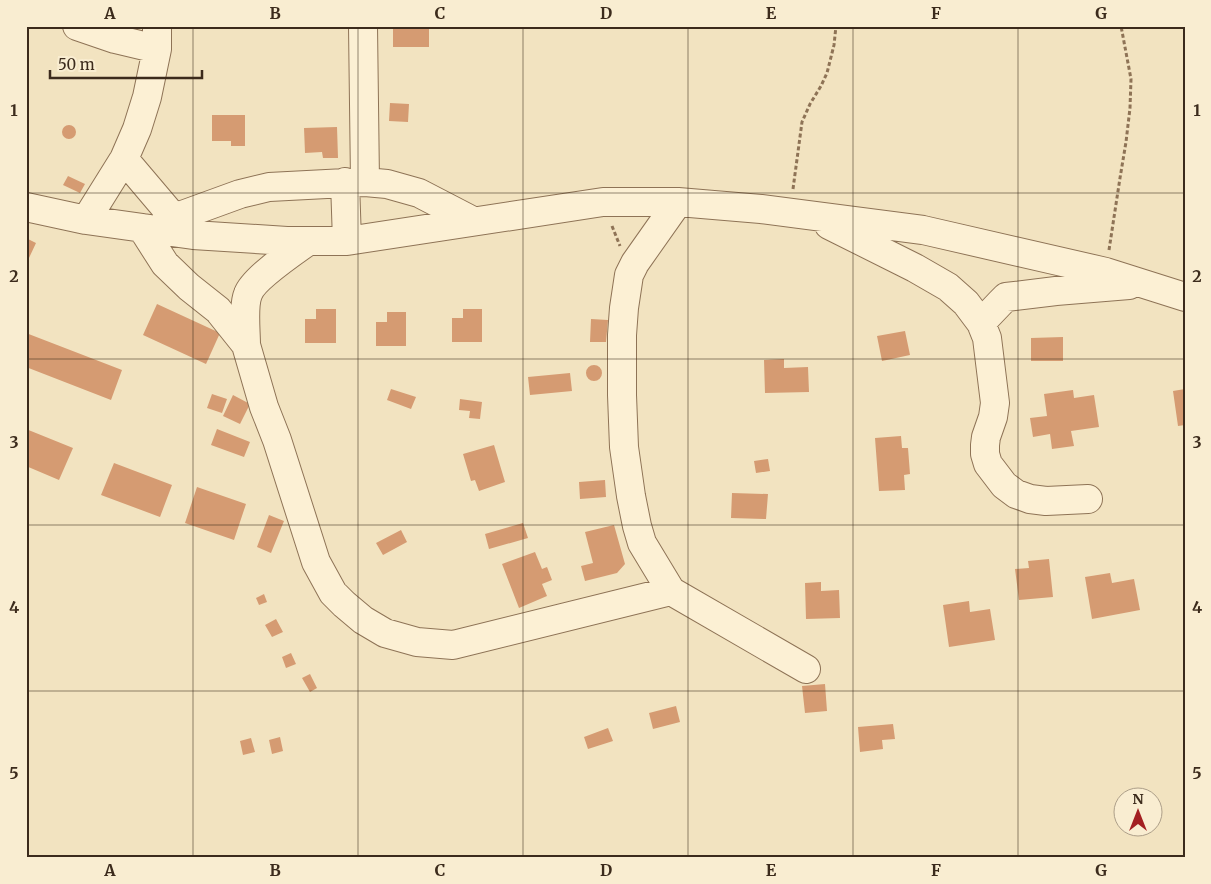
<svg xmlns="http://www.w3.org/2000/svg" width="1211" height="884" font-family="Merriweather,serif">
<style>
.building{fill:#d59b72}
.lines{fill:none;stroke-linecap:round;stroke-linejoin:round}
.minor-casing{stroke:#8e7356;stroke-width:30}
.path{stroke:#8e7356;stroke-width:3;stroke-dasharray:4 2.5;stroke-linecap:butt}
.minor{stroke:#fcf0d4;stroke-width:28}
.grid{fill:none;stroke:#3c2b1c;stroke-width:1;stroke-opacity:0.55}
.neatline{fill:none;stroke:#3c2b1c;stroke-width:2}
.grid-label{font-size:16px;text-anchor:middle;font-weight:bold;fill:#3c2b1c}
</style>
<rect width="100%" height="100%" fill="#f2e3c0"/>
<path class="building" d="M393,26H429V47H393Z
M390,103L409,104L408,122L389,121Z
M212,115H245V146H231V141H212Z
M62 132a7 7 0 1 1 14 0a7 7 0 1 1-14 0Z
M337,127L338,158H323L322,152L305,153L304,128Z
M68,176L85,184L80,193L63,185Z
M26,238L36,243L29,258L26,257Z
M157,304L220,333L206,364L143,335Z
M316,309H336V343H305V319H316Z
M463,309H482V342H452V318H463Z
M387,312H406V346H376V322H387Z
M591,319L608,320L606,342H590Z
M905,331L910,355L882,361L877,336Z
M26,333L122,370L111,400L26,367Z
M1063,337V361H1031V338Z
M784,359V368L808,367L809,392L765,393L764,360Z
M586 373a8 8 0 1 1 16 0a8 8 0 1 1-16 0Z
M570,373L572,391L530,395L528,377Z
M391,389L416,397L411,409L387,400Z
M1185,389V425L1178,426L1173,391Z
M1073,390L1074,398L1094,395L1099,427L1071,431L1074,446L1052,449L1050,434L1033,437L1030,418L1047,416L1044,394Z
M212,394L227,399L222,413L207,408Z
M233,395L250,404L240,424L223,416Z
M460,399L482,402L480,419L469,418L470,411L459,410Z
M26,429L73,448L59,480L26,466Z
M217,429L250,442L244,457L211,445Z
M901,436L902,448H908L910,474L904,475L905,490L879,491L875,438Z
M494,445L505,482L479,491L475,480L471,481L463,454Z
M768,459L770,471L756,473L754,461Z
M114,463L172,485L160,517L101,495Z
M605,480L606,497L580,499L579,482Z
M197,487L246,504L234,540L185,523Z
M732,493L768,494L766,519L731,518Z
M269,515L284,521L271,553L257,547Z
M523,523L528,538L489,549L485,534Z
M614,525L625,564L617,573L585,581L581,566L593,563L585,532Z
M401,530L407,542L383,555L376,543Z
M535,552L542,569L547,567L552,580L542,584L547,596L519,608L502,564Z
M1049,559L1053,597L1019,600L1015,569L1029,568L1028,561Z
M1110,573L1112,583L1134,579L1140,610L1092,619L1085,577Z
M821,582V591L839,590L840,618L806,619L805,583Z
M264,594L267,602L259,605L256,598Z
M969,601L970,612L990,609L995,640L949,647L943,605Z
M276,619L283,632L272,637L265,625Z
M291,653L296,664L286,668L282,657Z
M310,674L317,688L310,692L302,678Z
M825,684L827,711L805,713L802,686Z
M676,706L680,722L653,729L649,713Z
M893,724L895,739L882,740L883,749L860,752L858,727Z
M608,728L613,741L588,749L584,737Z
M280,737L283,751L272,754L269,740Z
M251,738L255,752L243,755L240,741Z"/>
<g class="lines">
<g class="minor-casing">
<path id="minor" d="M77,26L115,39L157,49
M363,26L365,182
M124,159L174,218L188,230
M345,182L347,241
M26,207L86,220L193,235L287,241H347L603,202H678L761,209L923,230L1106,272L1185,297
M174,218L240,194L269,187L365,182L387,184L419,193L473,221
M86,220L124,159L137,129L147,97L157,49V26
M829,225L915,268L948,287L966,303L981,323L987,338L995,403L993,417L986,437L985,445V454L988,464L1004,485L1016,494L1030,499L1046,501L1088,499
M142,228L165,264L189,287L218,310L246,345L264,407L277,440L316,562L333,593L344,604L363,620L385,633L417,642L453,645L671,591L806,669
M981,323L1001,302L1006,297L1056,291L1129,285
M246,345C246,331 243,306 248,294C253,279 293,252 307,242
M671,591L642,543L637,526L631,496L624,447L622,395V335L624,308L629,275L635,263L678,202"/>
</g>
<path class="path" d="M793,189L802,122L810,104L821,86L827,73L834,45L836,26
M612,226L620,246
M1109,250L1120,178L1126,142L1130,108L1131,79L1121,26"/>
<use href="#minor" class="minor"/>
</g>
<path class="grid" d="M193,26V858M358,26V858M523,26V858M688,26V858M853,26V858M1018,26V858M26,193H1185M26,359H1185M26,525H1185M26,691H1185"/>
<rect width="1211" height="884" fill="none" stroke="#f9edd1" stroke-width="55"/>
<g transform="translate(1138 812)"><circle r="24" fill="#f9edd1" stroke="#ad9f89"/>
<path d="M0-4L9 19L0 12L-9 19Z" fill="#a31f21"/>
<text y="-8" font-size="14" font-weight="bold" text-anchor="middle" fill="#3c2b1c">N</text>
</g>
<path d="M50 70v8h152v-8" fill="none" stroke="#3c2b1c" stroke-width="2.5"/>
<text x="58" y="70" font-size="15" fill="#3c2b1c" stroke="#f9edd1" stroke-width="4" paint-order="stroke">50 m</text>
<rect x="28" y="28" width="1156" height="828" class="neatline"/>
<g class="grid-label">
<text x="110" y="19">A</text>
<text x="275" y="19">B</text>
<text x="440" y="19">C</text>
<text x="606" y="19">D</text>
<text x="771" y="19">E</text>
<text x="936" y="19">F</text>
<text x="1101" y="19">G</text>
<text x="14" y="116">1</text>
<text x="1197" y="116">1</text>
<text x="14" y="282">2</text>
<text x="1197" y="282">2</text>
<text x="14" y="448">3</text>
<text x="1197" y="448">3</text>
<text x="14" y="613">4</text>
<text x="1197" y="613">4</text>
<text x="14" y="779">5</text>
<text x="1197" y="779">5</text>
<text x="110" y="876">A</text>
<text x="275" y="876">B</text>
<text x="440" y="876">C</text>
<text x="606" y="876">D</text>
<text x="771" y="876">E</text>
<text x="936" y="876">F</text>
<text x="1101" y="876">G</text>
</g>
</svg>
